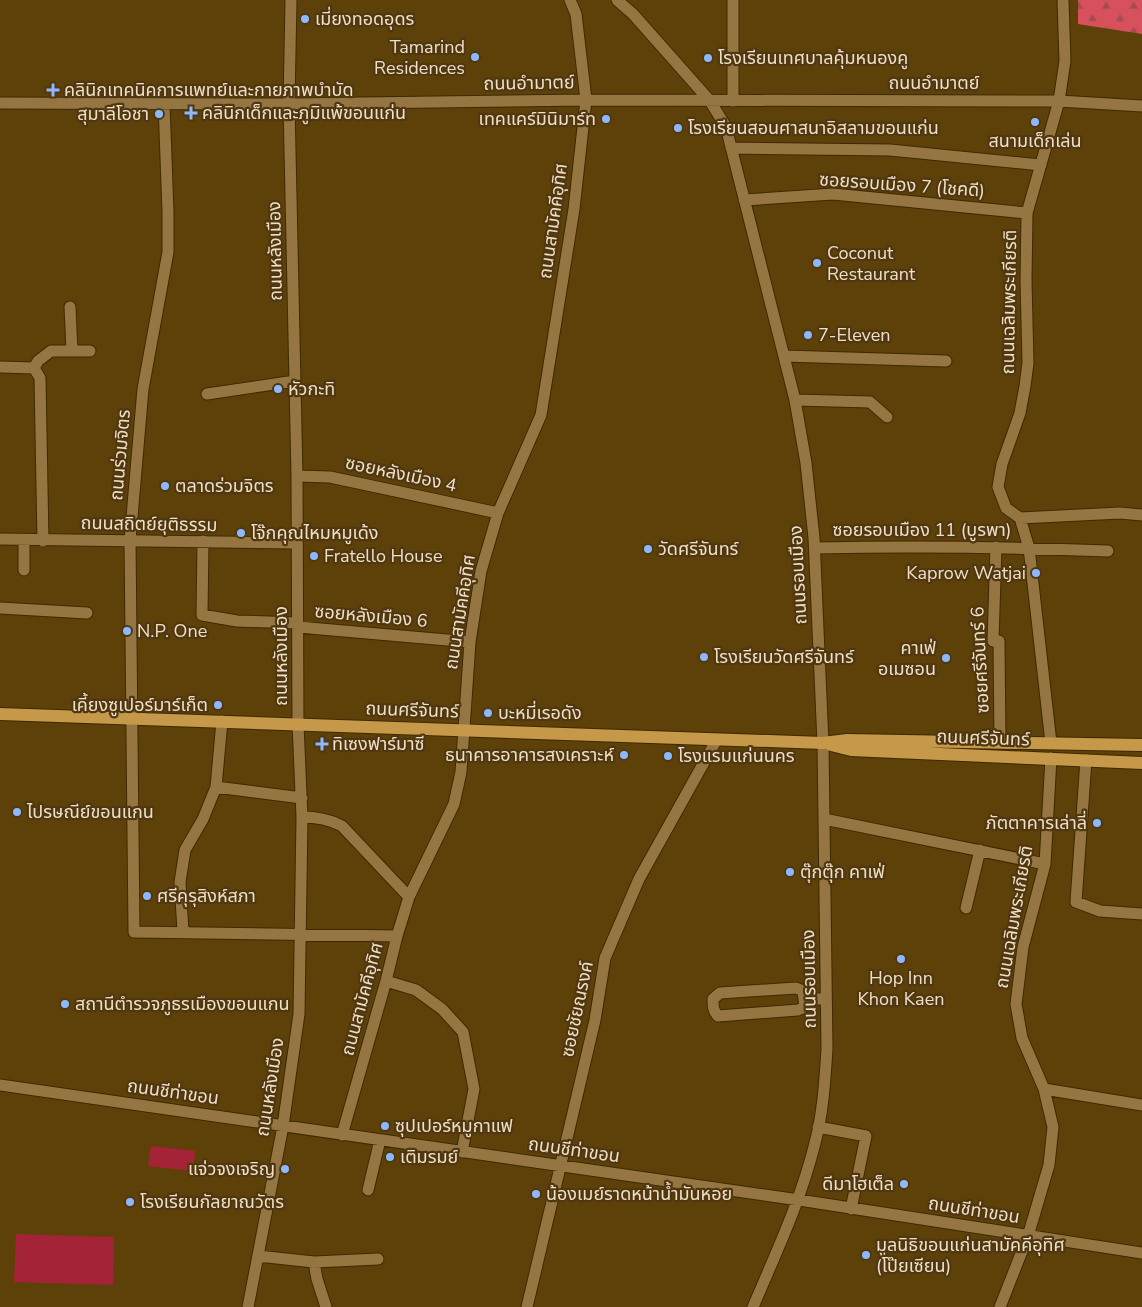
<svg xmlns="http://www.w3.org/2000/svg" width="1142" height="1307" font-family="'Nunito Sans','Noto Sans Thai',sans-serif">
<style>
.forest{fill:url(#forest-firs)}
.pitch{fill:#a42336}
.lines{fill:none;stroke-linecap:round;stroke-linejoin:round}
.minor-casing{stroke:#3e2900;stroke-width:13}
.major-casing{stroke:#3e2900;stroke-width:14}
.minor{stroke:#957643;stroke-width:11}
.major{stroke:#c5984a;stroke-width:12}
.poi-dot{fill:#8db9fc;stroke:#4f3811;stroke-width:2}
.labels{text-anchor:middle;stroke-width:4.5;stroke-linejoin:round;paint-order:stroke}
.poi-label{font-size:18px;fill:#f0dfc5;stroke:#4f3811;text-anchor:start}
.street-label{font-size:18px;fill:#f0dfc5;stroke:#4f3811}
</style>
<defs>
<pattern id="forest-firs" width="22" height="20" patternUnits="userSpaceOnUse" patternTransform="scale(1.25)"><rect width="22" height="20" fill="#d7515d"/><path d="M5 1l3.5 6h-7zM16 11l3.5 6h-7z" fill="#a54c51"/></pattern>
</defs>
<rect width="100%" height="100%" fill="#5e4108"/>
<path class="forest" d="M1078,0H1142V34L1078,24Z"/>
<path class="pitch" d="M151,1146L195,1151L193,1171L148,1166Z
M16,1234L114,1237L113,1285L14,1282Z"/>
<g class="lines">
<g class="minor-casing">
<path id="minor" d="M617,0L633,14L710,101L726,127L795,400L806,463L814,538L823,743L827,1049C825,1080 823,1113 815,1143C801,1200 776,1253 753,1307
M733,101V0
M0,103L289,104L586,100L1059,101L1142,106
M164,104L168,212V252L143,389L130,540L134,932L397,936
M731,148L890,150L1041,165
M744,200L833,194L1027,213
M70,307L72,351
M784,356L946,361
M0,367L34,368L40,378L43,541
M34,368L38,361L51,351H90
M207,394L295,381
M795,400L870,402L887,417
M297,476L330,477L498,513
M1020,518L1120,513L1142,515
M0,539L297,543
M24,540V570
M203,541L202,615L237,621L298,623
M996,547L993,641H999L1000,742
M815,548C913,546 1010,547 1108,551
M0,608L87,613
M298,627L470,642
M1051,743L1029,548L1020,518L1006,508L998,487L1002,464L1020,413L1025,386L1028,363L1026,281L1027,213L1059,101L1065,61L1063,0
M1086,760L1076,902L1100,911L1142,914
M216,787L302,798
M302,817C317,817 329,819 342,826L409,897
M824,819L1045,864
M966,908L980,850
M183,931L180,882L185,850L203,819L216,787L222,721
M386,981L416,990L442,1009L463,1032L474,1089L462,1152
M804,999L803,991L796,988L720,993L713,999C713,1006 713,1011 718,1016L798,1010L805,1007L804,999H826
M0,1085L799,1200L1142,1253
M1044,1089L1142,1105
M818,1127L866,1136L851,1209
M342,1135L386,981L397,936L409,897L454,804L461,772L470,642L481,571L498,513L541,415L574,209L586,100L576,14L570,0
M368,1190L380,1140
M258,1256L314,1262L378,1259
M314,1262L317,1279L326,1307
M248,1307L283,1126L299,1014L302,817L298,724L297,476L289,104L291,0
M527,1307L595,1020L605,958L639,879L717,739
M1000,1307L1028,1236L1049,1165L1053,1127L1044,1089L1022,1038L1016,1004L1023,947L1045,864L1051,758"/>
</g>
<g class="major-casing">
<path id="major" d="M0,714L823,743L847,740L1142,745
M831,745L851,750L1142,763"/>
</g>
<use href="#minor" class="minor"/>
<use href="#major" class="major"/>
</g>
<g class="poi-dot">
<circle cx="305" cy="19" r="5"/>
<circle cx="475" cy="57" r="5"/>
<circle cx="708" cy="58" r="5"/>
<path d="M50.5 82.5h5v5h5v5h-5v5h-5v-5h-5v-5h5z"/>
<path d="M188.5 105.5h5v5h5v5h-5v5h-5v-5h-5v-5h5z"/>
<circle cx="159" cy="114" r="5"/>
<circle cx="606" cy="119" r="5"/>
<circle cx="1035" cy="122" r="5"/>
<circle cx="678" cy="128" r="5"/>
<circle cx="817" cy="263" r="5"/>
<circle cx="808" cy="335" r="5"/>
<circle cx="278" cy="389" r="5"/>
<circle cx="165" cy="486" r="5"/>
<circle cx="241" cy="533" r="5"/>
<circle cx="648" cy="549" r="5"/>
<circle cx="314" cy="556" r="5"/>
<circle cx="1036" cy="573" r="5"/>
<circle cx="127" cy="631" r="5"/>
<circle cx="704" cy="657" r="5"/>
<circle cx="946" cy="658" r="5"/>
<circle cx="218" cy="705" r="5"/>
<circle cx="488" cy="713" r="5"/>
<path d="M319.5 736.5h5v5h5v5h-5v5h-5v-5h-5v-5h5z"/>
<circle cx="624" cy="755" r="5"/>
<circle cx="668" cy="756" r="5"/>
<circle cx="17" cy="812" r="5"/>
<circle cx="1097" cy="823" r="5"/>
<circle cx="790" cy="872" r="5"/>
<circle cx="147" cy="896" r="5"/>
<circle cx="901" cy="959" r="5"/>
<circle cx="65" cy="1004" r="5"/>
<circle cx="385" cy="1126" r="5"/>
<circle cx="390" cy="1157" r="5"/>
<circle cx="285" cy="1169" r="5"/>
<circle cx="904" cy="1184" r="5"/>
<circle cx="536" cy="1194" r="5"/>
<circle cx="130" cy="1202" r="5"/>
<circle cx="866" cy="1255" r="5"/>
</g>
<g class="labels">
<g class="poi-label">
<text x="315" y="25">เมี่ยงทอดอุดร</text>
<text x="465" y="53" text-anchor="end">Tamarind<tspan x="465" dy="21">Residences</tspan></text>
<text x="718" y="64">โรงเรียนเทศบาลคุ้มหนองคู</text>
<text x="64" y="96">คลินิกเทคนิคการแพทย์และกายภาพบำบัด</text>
<text x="202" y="119">คลินิกเด็กและภูมิแพ้ขอนแก่น</text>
<text x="149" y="120" text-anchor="end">สุมาลีโอชา</text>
<text x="596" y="125" text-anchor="end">เทคแคร์มินิมาร์ท</text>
<text x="688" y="134">โรงเรียนสอนศาสนาอิสลามขอนแก่น</text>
<text x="1035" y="147" text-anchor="middle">สนามเด็กเล่น</text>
<text x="827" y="259">Coconut<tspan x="827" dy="21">Restaurant</tspan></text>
<text x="818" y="341">7-Eleven</text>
<text x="288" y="395">หัวกะทิ</text>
<text x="175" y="492">ตลาดร่วมจิตร</text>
<text x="251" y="539">โจ๊กคุณไหมหมูเด้ง</text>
<text x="658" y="555">วัดศรีจันทร์</text>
<text x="324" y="562">Fratello House</text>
<text x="1026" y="579" text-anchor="end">Kaprow Watjai</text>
<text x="137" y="637">N.P. One</text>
<text x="936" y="654" text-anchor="end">คาเฟ่<tspan x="936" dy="21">อเมซอน</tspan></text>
<text x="714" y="663">โรงเรียนวัดศรีจันทร์</text>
<text x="208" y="711" text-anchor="end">เคี้ยงซูเปอร์มาร์เก็ต</text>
<text x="498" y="719">บะหมี่เรอดัง</text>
<text x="332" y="750">ทิเซงฟาร์มาซี</text>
<text x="614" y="761" text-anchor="end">ธนาคารอาคารสงเคราะห์</text>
<text x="678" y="762">โรงแรมแก่นนคร</text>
<text x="27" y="818">ไปรษณีย์ขอนแกน</text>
<text x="1087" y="829" text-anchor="end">ภัตตาคารเล่าลี่</text>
<text x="800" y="878">ตุ๊กตุ๊ก คาเฟ่</text>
<text x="157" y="902">ศรีคุรุสิงห์สภา</text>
<text x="901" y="984" text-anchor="middle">Hop Inn<tspan x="901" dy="21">Khon Kaen</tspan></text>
<text x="75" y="1010">สถานีตำรวจภูธรเมืองขอนแกน</text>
<text x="395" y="1132">ซุปเปอร์หมูกาแฟ</text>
<text x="400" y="1163">เติมรมย์</text>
<text x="275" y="1175" text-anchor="end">แจ่วจงเจริญ</text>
<text x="894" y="1190" text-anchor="end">ดีมาโฮเต็ล</text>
<text x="546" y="1200">น้องเมย์ราดหน้าน้ำมันหอย</text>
<text x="140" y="1208">โรงเรียนกัลยาณวัตร</text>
<text x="876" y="1251">มูลนิธิขอนแก่นสามัคคีอุทิศ<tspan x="876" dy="21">(โป๊ยเซียน)</tspan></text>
</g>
<g class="street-label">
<text transform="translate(529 83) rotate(-1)" y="6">ถนนอำมาตย์</text>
<text x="934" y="89">ถนนอำมาตย์</text>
<text transform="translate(902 185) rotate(4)" y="6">ซอยรอบเมือง 7 (โชคดี)</text>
<text transform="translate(553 221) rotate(-82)" y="6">ถนนสามัคคีอุทิศ</text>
<text transform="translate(275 251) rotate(-91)" y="6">ถนนหลังเมือง</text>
<text transform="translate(1009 302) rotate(-89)" y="6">ถนนเฉลิมพระเกียรติ</text>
<text transform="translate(120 455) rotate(-85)" y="6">ถนนร่วมจิตร</text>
<text transform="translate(401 474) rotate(12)" y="6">ซอยหลังเมือง 4</text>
<text transform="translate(149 524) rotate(1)" y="6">ถนนสถิตย์ยุติธรรม</text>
<text x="922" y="536">ซอยรอบเมือง 11 (บูรพา)</text>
<text transform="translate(798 575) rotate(-93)" y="6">ถนนรอบเมือง</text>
<text transform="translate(460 612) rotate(-81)" y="6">ถนนสามัคคีอุทิศ</text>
<text transform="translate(371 616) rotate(5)" y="6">ซอยหลังเมือง 6</text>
<text transform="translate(281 656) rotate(-90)" y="6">ถนนหลังเมือง</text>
<text transform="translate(980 660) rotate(-93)" y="6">ซอยศรีจันทร์ 6</text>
<text transform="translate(412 710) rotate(2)" y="6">ถนนศรีจันทร์</text>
<text transform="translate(983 738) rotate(2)" y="6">ถนนศรีจันทร์</text>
<text transform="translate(1014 917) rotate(-80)" y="6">ถนนเฉลิมพระเกียรติ</text>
<text transform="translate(809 979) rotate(-91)" y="6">ถนนรอบเมือง</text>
<text transform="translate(362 999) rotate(-75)" y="6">ถนนสามัคคีอุทิศ</text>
<text transform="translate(577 1009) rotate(-78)" y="6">ซอยชัยณรงค์</text>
<text transform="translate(270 1087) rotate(-81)" y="6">ถนนหลังเมือง</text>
<text transform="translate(173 1092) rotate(8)" y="6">ถนนชีท่าขอน</text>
<text transform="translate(574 1150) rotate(8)" y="6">ถนนชีท่าขอน</text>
<text transform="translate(974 1210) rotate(9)" y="6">ถนนชีท่าขอน</text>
</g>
</g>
</svg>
